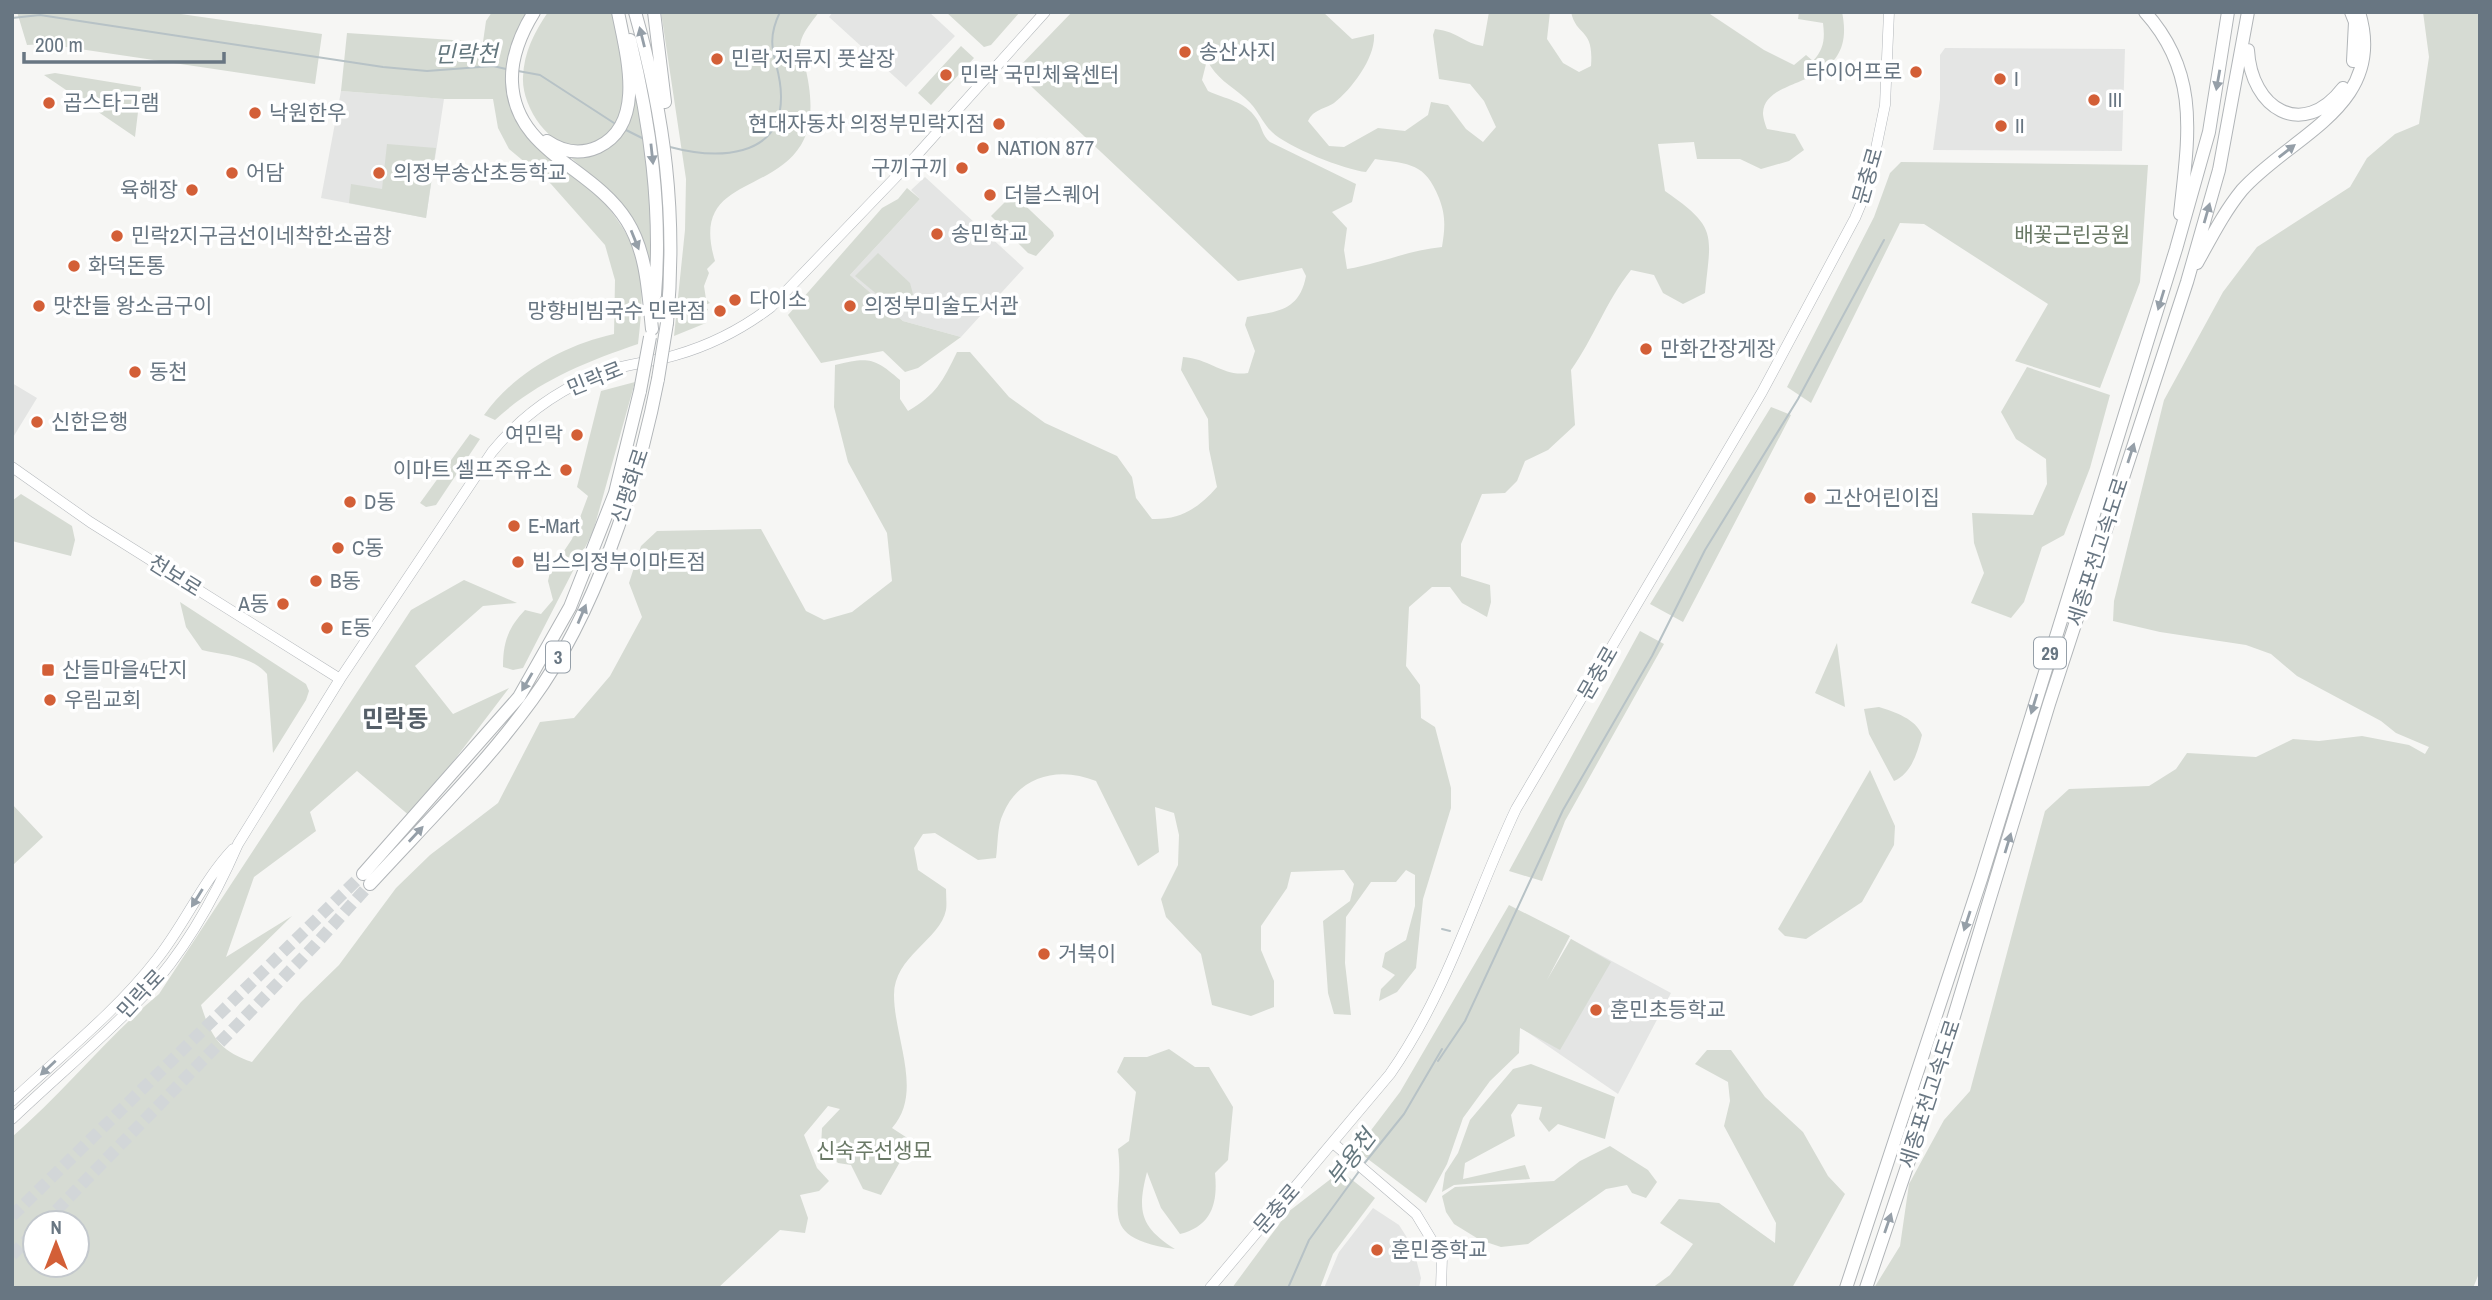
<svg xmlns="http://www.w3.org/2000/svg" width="2492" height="1300" font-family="'Archivo Narrow','Noto Sans KR',sans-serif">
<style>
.built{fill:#e4e5e4}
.green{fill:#d6dbd3;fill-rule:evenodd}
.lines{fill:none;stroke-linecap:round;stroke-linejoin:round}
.stream{stroke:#b7c2c6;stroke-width:2}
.highway-tunnel{stroke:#d2d6d8;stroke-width:12;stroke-dasharray:12 6;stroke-linecap:butt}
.secondary-casing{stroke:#b3b7bb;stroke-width:11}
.highway-casing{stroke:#b1b5b8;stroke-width:14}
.secondary{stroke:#fff;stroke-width:10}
.highway{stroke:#fff;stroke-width:12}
.highway-bridge-casing{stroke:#b1b5b8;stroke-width:14;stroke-linecap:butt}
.highway-bridge{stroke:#fff;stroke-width:12}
.oneway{fill:#959fa8}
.poi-dot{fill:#d35f37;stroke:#fff;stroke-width:2.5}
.labels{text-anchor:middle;stroke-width:7;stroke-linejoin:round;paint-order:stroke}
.shield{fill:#fff;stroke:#959fa8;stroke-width:2}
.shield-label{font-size:19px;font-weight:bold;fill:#687682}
.poi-label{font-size:21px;fill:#687682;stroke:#fff;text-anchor:start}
.street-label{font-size:21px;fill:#687682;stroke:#fff}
.park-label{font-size:21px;fill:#6a7966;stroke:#fff}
.water-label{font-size:23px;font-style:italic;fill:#64777e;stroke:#fff}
.quarter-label{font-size:24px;font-weight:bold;fill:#555f68;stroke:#fff}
</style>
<rect width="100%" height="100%" fill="#f6f6f4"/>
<path class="built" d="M833,12H929L955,36L906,87L829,17Z
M1945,48L2125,49L2122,151L1933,150L1940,99V55Z
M341,91L444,99L426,218L321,198Z
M925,177L1024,268L961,337L903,321L850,275L920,199L911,190Z
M12,383L37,398L12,439Z
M1571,939L1671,993L1618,1094L1520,1027Z
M1373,1208L1399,1225L1413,1247L1421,1278L1419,1288H1324L1339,1252Z"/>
<path class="green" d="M17,12H167L322,34L315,84L46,44L27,45Z
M492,12H528L512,106C548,144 629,214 639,264C644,290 641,318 638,344C585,362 536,382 495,420L484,415C514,373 564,345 614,334L615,280L605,245L551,184L509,149L498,128L493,99H444L341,91L347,33L483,42L486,21Z
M548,12H614C618,36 627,63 627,87C626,93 623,101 621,108C619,114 618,123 615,128C613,132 607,136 603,139C564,170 521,113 523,77C524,52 534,33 548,12Z
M661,12H819C812,22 802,32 800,45C800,51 804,59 805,66C811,91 815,122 801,145C770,195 690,179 715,261L707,269L709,273L704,286L706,299L710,303L705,305L708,310L704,312L706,323L674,336L685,230L686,179Z
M946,12H1020L991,45L984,47Z
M1072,12H1323L1352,39L1374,34C1376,57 1352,89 1334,103C1323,110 1314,109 1308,121L1329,146L1344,147L1378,128L1405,131L1428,115L1431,102L1448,105L1466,129L1483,142L1496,127L1484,101L1470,84L1439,79L1433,35L1435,29C1460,32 1462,43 1483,46L1489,12H1550L1547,39L1563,63L1579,72L1591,66C1594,27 1577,38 1571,12H1707L1764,50L1794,65L1806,55L1813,61C1824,49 1825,39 1823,23L1798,19L1799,12H1842C1859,92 1765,72 1763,113C1763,117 1765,124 1767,129L1795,134L1804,150L1789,161L1761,169L1740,159H1697L1694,142L1658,144L1665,191C1718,228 1711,233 1705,293L1683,304L1663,293L1654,275L1631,270C1606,301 1594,338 1571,370L1575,425L1548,450L1525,461L1517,481L1505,493L1482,494L1461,544V576L1490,585L1491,602L1487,617L1462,603L1450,587H1432L1409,607L1406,666L1420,685L1421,718L1435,727L1451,788V808L1423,899L1416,968L1397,992L1379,1001L1381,989L1395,975L1382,967L1385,953L1406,940L1415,906V875L1406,870L1396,882H1371L1346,917L1345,963L1351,1015L1334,1014L1328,993L1323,921L1350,901L1354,884L1344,870L1291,872L1287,888L1261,926V950L1274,981V1007L1251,1016L1212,1005L1201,954L1166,917L1161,899L1178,865L1179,835L1174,813L1155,807L1159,852L1138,866L1096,781C1060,766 1019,775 1003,814C997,826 998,845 996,858L978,860L935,833L923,834L914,848L918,870L946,889C946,896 947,904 946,910C940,940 894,956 894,995C894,1038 924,1093 892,1128L912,1141L881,1195L863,1189L851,1165L838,1163L821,1147L822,1128L840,1109L828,1106L804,1135L817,1168L829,1181L819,1191L800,1195L808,1218L805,1233L780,1230L718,1288H12V1137C64,1092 107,1037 159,994L411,610L464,580L517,603L483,606L415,666L453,714L509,688L411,817L357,771L310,812L316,831L254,877L226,957L292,916L201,1005C211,1037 220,1051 252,1062L301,1002L339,965L396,888L430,855L498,803L540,722L574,718L610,676L642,617L629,583L641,546L657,531L761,529L806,611L824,620L852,612L892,581L887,533L848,462L834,407L835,365C868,357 874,357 900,380V399L908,411C936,395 943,381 957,352H970L1009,397L1045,423L1117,456L1132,477L1136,498L1152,519C1180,520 1199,508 1217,487L1209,449L1208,419L1181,370L1183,357C1211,359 1223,377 1248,373L1255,351L1245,325L1247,317C1277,311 1299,312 1306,276L1302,268L1238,281L1015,71ZM1207,60C1216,78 1230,85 1245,98C1259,110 1262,123 1272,132C1287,147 1345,170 1366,172L1375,159C1410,164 1425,163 1439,198C1446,216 1445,228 1442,247C1409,250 1379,264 1347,269L1344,250L1347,228L1332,212L1352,202L1356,184L1270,142C1262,136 1262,126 1256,118C1245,101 1225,99 1208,91L1202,80ZM35,1223H77V1265H35Z
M2423,12H2480V1271L2473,1288H1874L1900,1246L1909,1184L1944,1120L1970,1091L2045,811L2069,789L2149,786L2176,769L2187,753L2256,757L2293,739L2319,741L2362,736L2409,745L2425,754L2429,747L2396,733L2381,721L2297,676L2271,654L2246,645L2160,632L2113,621L2114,601L2164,400L2223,292L2257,247L2350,187L2367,158L2395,134L2419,124L2429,57Z
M961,46L974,58L931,105L918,93Z
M55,73L141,87L135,137L44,75Z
M635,73L652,196V275L612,196L564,151L621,136Z
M387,144L436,148L426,218L349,203L351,184L382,189Z
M1901,162L2148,165L2140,282L2100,388L2015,361L2048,304L1924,224L1900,223L1811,403L1787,387L1874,217L1890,173Z
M907,188L920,199L850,275L903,321L961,337L918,368L905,372L883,351L821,363L788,315L882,208L898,199Z
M1013,194L1053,232L1054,236L1036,256L1028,253L991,216Z
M878,253L910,283L913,294L910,301L897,311L855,276Z
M2027,367L2110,395L2090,468L2064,535L2042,547L2024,602L2011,618L1971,603L1984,573L1974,543L1972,513L2033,515L2047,484L2046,459L2016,439L2001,412Z
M635,382L593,532L523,668L513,670L503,667C503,642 508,628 525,610L541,614L553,600L548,581L550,572L572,539L588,496L577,487L601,391Z
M1771,407L1791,415L1683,622L1650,604Z
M470,434L480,439L436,505L426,507L420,503Z
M21,494L72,526L75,540L71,556L12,541V501Z
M180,602L306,684L309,691L306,700L273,753L267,674C253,656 223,655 202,650L186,627Z
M1640,631L1664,644L1565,821L1542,881L1509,871Z
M1837,643L1845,707L1815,693Z
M1879,707C1895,712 1916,719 1922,735C1917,753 1912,773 1894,781L1869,734L1864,709Z
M1870,770L1895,826L1894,845L1862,902L1806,939L1785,936L1778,929Z
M12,804L43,837L14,864L12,862Z
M1509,905L1570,936L1547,980L1571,939L1611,962L1560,1050L1520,1028L1519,1053L1490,1081L1463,1118L1447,1164L1426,1203L1356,1150L1400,1092Z
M1169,1049L1195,1067H1209L1233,1107L1228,1160L1215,1173C1218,1203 1212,1226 1180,1234L1161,1208L1147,1172C1137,1211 1140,1227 1175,1249C1092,1237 1126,1208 1118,1149L1129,1141L1136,1092L1117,1072L1124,1057H1147Z
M1707,1050H1731L1765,1097L1803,1132L1828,1176L1845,1194L1792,1288H1652L1670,1275L1693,1244L1660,1223L1679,1199L1719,1203L1775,1243L1776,1223L1724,1126L1730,1101L1728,1082L1695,1064Z
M1531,1064L1615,1097L1605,1139L1558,1124L1549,1132L1539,1119L1542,1107L1518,1104L1511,1115L1515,1136L1465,1163L1463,1179L1525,1165L1530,1179L1454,1185L1442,1192L1445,1173L1458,1153L1470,1120L1513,1069Z
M1610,1146L1648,1170L1657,1182L1646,1198L1632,1193L1627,1185L1606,1189L1528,1244L1501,1247L1480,1240L1454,1224L1446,1212L1442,1196L1455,1187L1554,1181L1580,1161Z
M1341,1171L1375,1198L1333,1254L1320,1288H1232L1288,1212Z"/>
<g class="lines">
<path class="stream" d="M12,18L40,15L383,67L427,71L493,66L506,69
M518,71L540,75L614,123
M624,129L644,139
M670,147C715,159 782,160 781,96C781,61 762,49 780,12
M1442,929L1450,931
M1438,1061L1465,1021L1563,810L1652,656L1705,550L1798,399L1884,240
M1363,1165L1404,1114L1442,1049
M1288,1288L1309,1240L1360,1170"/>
<path class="highway-tunnel" d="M12,1216L363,874
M44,1223L315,945L370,884
M12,1255L35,1232"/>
<g class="secondary-casing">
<path id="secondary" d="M12,467L90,522L340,679
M12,1101C61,1055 116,1012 157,959C185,924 202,882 233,849
M12,1119C56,1077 103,1038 145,994C185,951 215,897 238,844L340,679L492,452C522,415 559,389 603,372C627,364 652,362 676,355C711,345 742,329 771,307L916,156L1045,12
M1333,1143L1416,1214L1442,1257L1441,1288
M1210,1288L1390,1074C1447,993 1474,898 1516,809L1762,392L1855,218L1868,187L1885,105L1889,12"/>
</g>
<g class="highway-casing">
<path id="highway" d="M534,12C521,33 511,58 512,82C515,153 593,166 627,221C647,253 648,292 652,329
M635,12C665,118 677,214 667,323
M654,12L665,102
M2145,12C2201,74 2188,138 2180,214
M2351,12L2355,22L2353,61
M630,40C650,124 662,208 655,295
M2248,50C2251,108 2302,141 2343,88
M547,141C563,152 580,155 598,147C647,124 626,53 618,12
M2197,263C2211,238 2224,212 2242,190C2291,135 2388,106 2359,12
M363,874L519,697L570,607L615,493L640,391
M370,884C425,824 484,766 532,700C595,614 638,483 658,379
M1846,1288L1981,879L2176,249L2209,132L2228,12
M1866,1288L1920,1128L2049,704L2187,282L2219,170L2248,12"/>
</g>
<use href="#secondary" class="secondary"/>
<use href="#highway" class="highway"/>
<g class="highway-bridge-casing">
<path id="highway-bridge" d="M658,379L667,323
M640,391L650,337"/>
</g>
<use href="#highway-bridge" class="highway-bridge"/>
</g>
<defs><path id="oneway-solid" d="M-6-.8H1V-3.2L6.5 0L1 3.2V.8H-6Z" transform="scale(1.75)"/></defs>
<g class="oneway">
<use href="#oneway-solid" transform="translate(642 37) rotate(-104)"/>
<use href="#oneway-solid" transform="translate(2218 80) rotate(100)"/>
<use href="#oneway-solid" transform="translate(2287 151) rotate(-38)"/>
<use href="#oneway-solid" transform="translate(652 154) rotate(84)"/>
<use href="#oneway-solid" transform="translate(2207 213) rotate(-74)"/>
<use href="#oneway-solid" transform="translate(635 240) rotate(68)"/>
<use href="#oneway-solid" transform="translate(2161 300) rotate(107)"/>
<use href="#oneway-solid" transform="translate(2131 453) rotate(-72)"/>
<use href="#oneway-solid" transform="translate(582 614) rotate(-67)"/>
<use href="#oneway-solid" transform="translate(527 682) rotate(120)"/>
<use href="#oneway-solid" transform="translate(2034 704) rotate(107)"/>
<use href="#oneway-solid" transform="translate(416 834) rotate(-47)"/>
<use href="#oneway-solid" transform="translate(2008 843) rotate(-73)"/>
<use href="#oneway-solid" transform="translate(197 898) rotate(122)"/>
<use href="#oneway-solid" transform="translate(1967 921) rotate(108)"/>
<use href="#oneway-solid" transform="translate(48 1068) rotate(137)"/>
<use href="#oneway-solid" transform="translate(1888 1223) rotate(-71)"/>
</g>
<g class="poi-dot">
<circle cx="1185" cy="52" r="7"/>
<circle cx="717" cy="59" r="7"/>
<circle cx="1916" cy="72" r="7"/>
<circle cx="946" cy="75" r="7"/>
<circle cx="2000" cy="79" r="7"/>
<circle cx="2094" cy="100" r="7"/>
<circle cx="49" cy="103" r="7"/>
<circle cx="255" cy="113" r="7"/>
<circle cx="999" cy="124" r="7"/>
<circle cx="2001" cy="126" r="7"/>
<circle cx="983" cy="148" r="7"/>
<circle cx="962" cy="168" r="7"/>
<circle cx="232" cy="173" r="7"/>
<circle cx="379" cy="173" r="7"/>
<circle cx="192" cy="190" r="7"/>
<circle cx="990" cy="195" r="7"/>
<circle cx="937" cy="234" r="7"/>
<circle cx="117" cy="236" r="7"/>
<circle cx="74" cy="266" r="7"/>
<circle cx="735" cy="300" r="7"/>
<circle cx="39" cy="306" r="7"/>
<circle cx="850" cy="306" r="7"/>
<circle cx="720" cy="311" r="7"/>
<circle cx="1646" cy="349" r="7"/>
<circle cx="135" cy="372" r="7"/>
<circle cx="37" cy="422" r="7"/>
<circle cx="577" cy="435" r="7"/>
<circle cx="566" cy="470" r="7"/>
<circle cx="1810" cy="498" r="7"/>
<circle cx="350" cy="502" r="7"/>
<circle cx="514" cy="526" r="7"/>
<circle cx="338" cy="548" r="7"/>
<circle cx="518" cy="562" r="7"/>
<circle cx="316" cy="581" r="7"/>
<circle cx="283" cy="604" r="7"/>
<circle cx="327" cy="628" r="7"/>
<rect x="41" y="663" width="14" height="14" rx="3.5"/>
<circle cx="50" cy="700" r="7"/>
<circle cx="1044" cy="954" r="7"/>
<circle cx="1596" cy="1010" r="7"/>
<circle cx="1377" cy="1250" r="7"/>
</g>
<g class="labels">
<g class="shield">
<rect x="2034" y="637.5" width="32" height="31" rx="5"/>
<rect x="546" y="641.5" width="24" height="31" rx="5"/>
</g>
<g class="shield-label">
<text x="2050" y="660">29</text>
<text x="558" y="664">3</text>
</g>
<g class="poi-label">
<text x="1199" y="59">송산사지</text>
<text x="731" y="66">민락 저류지 풋살장</text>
<text x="1902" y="79" text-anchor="end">타이어프로</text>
<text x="960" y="82">민락 국민체육센터</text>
<text x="2014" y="86">I</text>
<text x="2108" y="107">III</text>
<text x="63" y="110">곱스타그램</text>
<text x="269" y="120">낙원한우</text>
<text x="985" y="131" text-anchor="end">현대자동차 의정부민락지점</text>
<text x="2015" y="133">II</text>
<text x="997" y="155">NATION 877</text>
<text x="948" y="175" text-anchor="end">구끼구끼</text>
<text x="246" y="180">어담</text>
<text x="393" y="180">의정부송산초등학교</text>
<text x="178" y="197" text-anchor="end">육해장</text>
<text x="1004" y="202">더블스퀘어</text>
<text x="951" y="241">송민학교</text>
<text x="131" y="243">민락2지구금선이네착한소곱창</text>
<text x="88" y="273">화덕돈통</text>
<text x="749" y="307">다이소</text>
<text x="53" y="313">맛찬들 왕소금구이</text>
<text x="864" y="313">의정부미술도서관</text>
<text x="706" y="318" text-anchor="end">망향비빔국수 민락점</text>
<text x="1660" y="356">만화간장게장</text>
<text x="149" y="379">동천</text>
<text x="51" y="429">신한은행</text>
<text x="563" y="442" text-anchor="end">여민락</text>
<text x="552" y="477" text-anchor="end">이마트 셀프주유소</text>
<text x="1824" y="505">고산어린이집</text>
<text x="364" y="509">D동</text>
<text x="528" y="533">E-Mart</text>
<text x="352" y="555">C동</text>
<text x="532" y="569">빕스의정부이마트점</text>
<text x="330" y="588">B동</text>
<text x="269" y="611" text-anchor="end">A동</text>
<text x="341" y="635">E동</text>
<text x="62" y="677">산들마을4단지</text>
<text x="64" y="707">우림교회</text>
<text x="1058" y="961">거북이</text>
<text x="1610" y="1017">훈민초등학교</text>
<text x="1391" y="1257">훈민중학교</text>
</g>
<g class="street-label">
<text transform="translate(1868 176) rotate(-74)" y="7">문충로</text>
<text transform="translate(595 379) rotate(-22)" y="7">민락로</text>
<text transform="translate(630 486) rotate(-72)" y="7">신평화로</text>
<text transform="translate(2098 552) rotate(-72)" y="7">세종포천고속도로</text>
<text transform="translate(175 576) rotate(32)" y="7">천보로</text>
<text transform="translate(1598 673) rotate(-60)" y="7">문충로</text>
<text transform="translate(141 994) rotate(-47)" y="7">민락로</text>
<text transform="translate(1930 1094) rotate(-72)" y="7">세종포천고속도로</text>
<text transform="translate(1277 1209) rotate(-49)" y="7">문충로</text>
</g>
<g class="park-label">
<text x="2072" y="242">배꽃근린공원</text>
<text x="874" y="1158">신숙주선생묘</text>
</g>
<g class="water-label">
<text transform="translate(466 54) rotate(-1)" y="8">민락천</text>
<text transform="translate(1351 1158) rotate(-53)" y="8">부용천</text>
</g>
<g class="quarter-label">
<text x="395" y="727">민락동</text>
</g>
</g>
<rect width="2492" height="1300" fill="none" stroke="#687682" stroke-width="28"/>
<g transform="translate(56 1244)"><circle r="33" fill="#ffffff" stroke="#c3c8cd" stroke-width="2"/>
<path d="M0-5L12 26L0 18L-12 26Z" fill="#d35f37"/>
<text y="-10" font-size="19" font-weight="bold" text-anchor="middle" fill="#687682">N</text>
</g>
<path d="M24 52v10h200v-10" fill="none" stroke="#687682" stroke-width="3.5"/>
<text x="35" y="52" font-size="21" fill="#687682" stroke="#ffffff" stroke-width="5" paint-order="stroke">200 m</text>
</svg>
